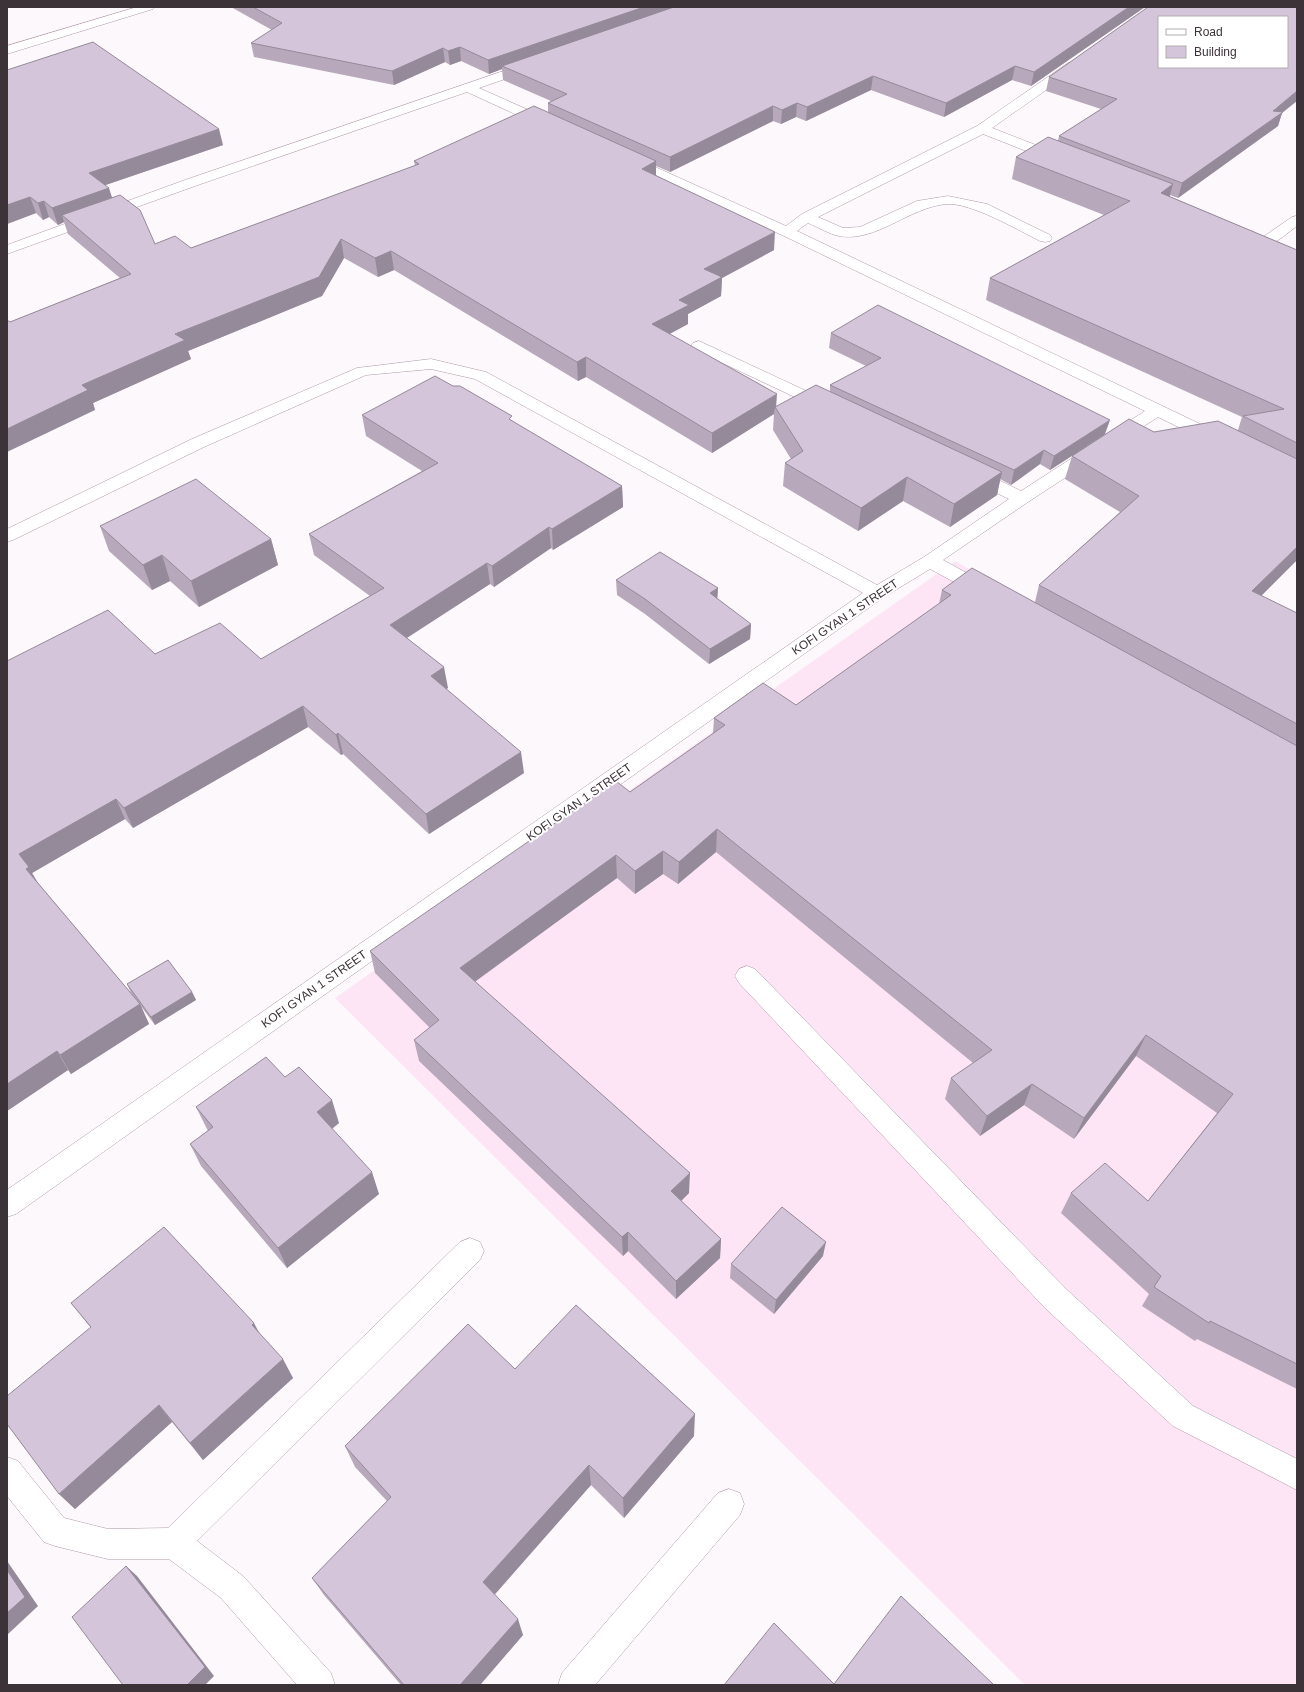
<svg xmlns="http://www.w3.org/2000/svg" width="1304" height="1692" font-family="Helvetica,sans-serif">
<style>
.built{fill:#fee5f6}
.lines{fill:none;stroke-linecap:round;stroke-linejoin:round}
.minor-casing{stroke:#af99a8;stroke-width:1}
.minor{fill:#fff;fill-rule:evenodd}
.wall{fill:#b7a9bb}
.shaded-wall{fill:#958a99}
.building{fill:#d5c5da;stroke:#958a99;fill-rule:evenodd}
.labels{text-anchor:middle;stroke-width:4;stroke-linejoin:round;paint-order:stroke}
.street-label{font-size:12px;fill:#3c3339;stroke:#fff}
</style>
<rect width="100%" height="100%" fill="#fcf8fb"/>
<path class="built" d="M955,561L1297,755V1685H1025L335,998Z"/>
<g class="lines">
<g class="minor-casing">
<path id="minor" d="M137,7H155L153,9L7,54V46Z
M530,62L534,63L536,66L534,69L479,88L553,121L554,124L553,127H543L467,92L195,186L7,254V245L185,180Z
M1072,62L1076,63L1078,66L1076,69L992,128L1064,156L1066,159L1064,162H1054L983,134L818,217L843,228L860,227L917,201L948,196L987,204L1050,235L1052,238L1050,241L1045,242L1040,241C1016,229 972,203 947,204C909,207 876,243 839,236C829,234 818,227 808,223L797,231L1223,435L1225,439L1223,443L1217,444L1211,443L1158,417L1028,502L943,560L992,587L994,591L992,595L985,597L978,595L930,569L884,597L16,1214L7,1217V1190L863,593L475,379L431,369L366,375L204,447L13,540L7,542V529L192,439L357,368L431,359L486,372L877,585L924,557L1009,499L966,478L963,474L966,470L972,469L978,470L1021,491L1145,411L782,235L623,163L621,160L623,157H633L786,226L802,214L977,126L1068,63Z
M1297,216V226C1287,233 1275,246 1263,243L1261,240L1263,237L1292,217Z
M699,341L832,403L834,406L832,409L826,411L820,409L693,349L691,346L693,343Z
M747,966L755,969L1065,1288L1193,1406L1297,1459V1490L1173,1426L1045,1308L739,983L735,976L739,969Z
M470,1238L480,1242L484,1251L480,1260L197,1541L243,1576L331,1673L335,1685H297L221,1598L169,1559H108L55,1546L44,1542L7,1496V1457L18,1461L64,1518L108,1529L168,1528L460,1242Z
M729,1489L740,1493L744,1504L740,1515L595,1685H558L562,1673L718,1493Z"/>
</g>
<use href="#minor" class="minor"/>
</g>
<path class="wall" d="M231,7H1145L1031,86L1012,80L944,117L871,90L806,121L796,117L781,124L773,121L670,172L656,166V175L774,250L722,278L721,296L688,314V324L670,334L776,406L830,392V385L866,366L829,348L831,333L1106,434L1154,432L1238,430L1242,417L986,300L990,278L1104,215L1012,179L1016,157L1058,141L1059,136L1101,109L1046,91L1049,77L1282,113L1278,126L1178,198L1170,195L1169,196L1297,250V560L1261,596L1297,613V1389L1197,1339L1195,1341L1142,1306L1149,1294L1061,1213L1071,1193L1148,1201L1217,1113L1136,1056L1074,1139L1024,1105L980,1136L945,1099L951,1078L973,1063L716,852L678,884L663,874L635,894L617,878L475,982L689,1193L681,1201L721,1239L720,1258L676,1299L628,1251L623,1256L419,1061L414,1040L430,1028L375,973L370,951L630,792L713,734L714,718L796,705L939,604L942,590L1035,602L1039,585L1120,512L1065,479L1072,456L1050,470L1040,464L1011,485L1000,479L997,495L950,527L903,501L858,531L783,486L785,463L791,459L773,430L774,414L712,453L586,377L578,381L394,270L378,277L344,258L322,296L188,351L191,359L93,403L95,410L10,322L120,278L68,234L64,222L58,225L49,217L43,220L36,213L7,224V70L223,145L105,185L112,197L155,244L191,248L415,166L414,161L548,113V103L551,101L503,80L502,69L489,74L461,61L450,65L445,62L394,85L254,57L251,43L272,30Z
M362,415L512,421L622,486L623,507L553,550L551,548L494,587L490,584L407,638L448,688L446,689L524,773L429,834L343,754L341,755L308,727L133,828L125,819L32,873L38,883L140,1004L149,1024L71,1074L68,1070L7,1111V661L155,654L261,659L370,596L314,555L309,534L422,471L366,436Z
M100,526L271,539L278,565L199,607L170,581L152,590L109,551Z
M616,580L718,588L717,599L751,624L750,639L709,664L645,614L617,595Z
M127,984L192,992L196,1000L155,1025L131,993Z
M285,1077L339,1123L332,1129L379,1194L287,1268L201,1166L190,1144L208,1131L196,1107Z
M823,1256L774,1314L730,1278L731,1264Z
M71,1303L259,1333L293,1378L203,1460L172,1422L75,1509L59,1494L91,1328Z
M515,1369L694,1436L624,1518L591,1485L494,1594L523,1635L480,1685H401L324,1595L312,1578L387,1501L355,1467L345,1446Z"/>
<path class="shaded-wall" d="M644,7H683L502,66V69L489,74L488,60Z
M1129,7H1145L1031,86L1034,72Z
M460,47L461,61L450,65L448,51Z
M443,48L445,62L394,85L392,71Z
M1015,66L1012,80L944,117L946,103Z
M873,76L871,90L806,121L807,107Z
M1297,91V101L1282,113L1278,126L1178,198L1182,183L1273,111Z
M797,103L796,117L781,124L782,110Z
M773,106V121L670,172V157Z
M219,129L223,145L94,189L89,173Z
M656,161V179L642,169Z
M1173,184L1167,206L1161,193Z
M109,188L114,204L62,215L64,222L58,225L52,208Z
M30,197L36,213L7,224V205Z
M44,201L49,217L43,220L38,203Z
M775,232L774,250L722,278L721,296L688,314V324L652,343V324L679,300L704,269Z
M341,239L344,258L322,296L188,351L191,359L93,403L95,410L7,452V429L82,385L175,334Z
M391,251L394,270L378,277L375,258Z
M586,357V377L578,381L577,362Z
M777,394L776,408L775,407L774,414L712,453V433Z
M1110,420L1105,434L1050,470L1054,456Z
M1044,450L1040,464L1011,485L1014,470Z
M1002,472L997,495L950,527L954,504Z
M907,477L903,501L858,531L861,508Z
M622,486L623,507L553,550L552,529Z
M549,527L551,548L494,587L492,566Z
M271,539L278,565L199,607L191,581Z
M1297,547V560L1242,615L1252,591Z
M162,555L170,581L152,590L143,565Z
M487,563L490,584L394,646L390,625Z
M718,588L717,603L710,593Z
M751,624L750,639L709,664L710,649Z
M444,667L448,688L434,697L431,676Z
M303,706L308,727L133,828L124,808Z
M338,733L343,754L341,755L336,735Z
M521,752L524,773L429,834L426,814Z
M116,799L125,819L32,873L40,887L26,869L19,854Z
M717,829L716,852L678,884L679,862Z
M663,851V874L635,894V871Z
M616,855L617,878L463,990L460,968Z
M192,992L196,1000L155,1025L151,1017Z
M140,1004L149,1024L71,1074L60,1055Z
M1146,1035L1136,1056L1074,1139L1084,1118Z
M57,1051L68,1070L7,1111V1084Z
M1032,1084L1024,1105L980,1136L987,1116Z
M332,1100L339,1123L325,1134L317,1112Z
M372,1172L379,1194L287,1268L278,1248Z
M690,1173L689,1193L671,1211V1191Z
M628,1232V1251L623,1256L622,1237Z
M721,1239L720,1258L676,1299V1281Z
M826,1242L823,1256L774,1314L776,1300Z
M254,1323L264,1342L252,1325Z
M283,1359L293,1378L203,1460L190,1443Z
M159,1405L172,1422L75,1509L59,1494Z
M695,1414L694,1436L624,1518L623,1498Z
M589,1465L591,1485L490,1600L483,1582Z
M7,1561L38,1606L7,1635Z
M126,1566L137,1576L214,1676L205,1685H187Z
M518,1619L523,1635L480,1685H460Z"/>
<path class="building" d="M253,7H644L488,60L460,47L448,51L443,48L392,71L251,43L282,23Z
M674,7H1129L1034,72L1015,66L946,103L873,76L807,107L797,103L782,110L773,106L670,157L548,103L567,94L502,66Z
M1148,7H1297V91L1273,111L1283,112L1182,183L1059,136L1117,99L1049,77ZM1159,17H1287V67H1159Z
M93,42L219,129L89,173L109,188L52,208L44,201L38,203L30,197L7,205V70Z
M534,106L656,161L642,169L775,232L704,269L722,277L679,300L689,305L652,324L777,394L712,433L586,357L577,362L391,251L375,258L341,239L319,277L175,334L185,340L82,385L88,390L7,429V320L10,322L131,274L62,215L120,195L140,210L155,244L175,236L191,248L419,164L414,161Z
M1048,137L1173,184L1161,193L1297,250V443L1243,416L1284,409L990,278L1130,201L1016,157Z
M878,305L1110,420L1054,456L1044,450L1014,470L830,385L881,358L831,333Z
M435,376L453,386H460L512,416L509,419L622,486L552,529L549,527L492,566L487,563L390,625L444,667L431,676L521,752L426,814L338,733L336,735L303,706L124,808L116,799L19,854L29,867L26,869L140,1004L60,1055L57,1051L7,1084V661L108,610L155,654L220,623L261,659L384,588L309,534L438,463L362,415Z
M816,385L1002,472L954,504L907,477L861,508L785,463L803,451L775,407Z
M1129,419L1154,432L1218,421L1297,459V547L1252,591L1297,613V724L1039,585L1139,496L1072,456Z
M196,479L271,539L191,581L162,555L143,565L100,526Z
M660,552L718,588L710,593L751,624L710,649L645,599L616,580Z
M972,568L1297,746V1364L1210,1321L1209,1323L1154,1287L1161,1276L1071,1193L1105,1163L1148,1201L1233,1094L1146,1035L1084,1118L1032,1084L987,1116L951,1078L992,1050L717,829L679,862L663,851L635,871L616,855L460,968L690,1173L671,1191L721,1239L676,1281L628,1232L622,1237L414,1040L439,1020L370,951L616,781L630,792L725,725L714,718L763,683L796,705L951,595L942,590Z
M168,960L192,992L151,1017L127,984Z
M266,1057L285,1077L299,1067L332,1100L317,1112L372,1172L278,1248L190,1144L213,1127L196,1107Z
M782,1207L826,1242L776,1300L731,1264Z
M164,1227L254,1323L252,1325L283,1359L190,1443L159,1405L59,1494L7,1424V1396L91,1327L71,1303Z
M576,1305L695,1414L623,1498L589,1465L483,1582L518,1619L460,1685H404L312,1578L391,1497L345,1446L468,1324L515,1369Z
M126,1566L205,1667L187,1685H123L72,1617Z
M7,1570L25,1597L7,1613Z
M901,1596L994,1685H724L774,1623L834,1684Z"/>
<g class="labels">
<g class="street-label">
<text transform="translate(845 617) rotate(-34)" y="4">KOFI GYAN 1 STREET</text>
<text transform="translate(579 802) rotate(-35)" y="4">KOFI GYAN 1 STREET</text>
<text transform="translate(314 989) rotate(-35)" y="4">KOFI GYAN 1 STREET</text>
</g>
</g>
<rect width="1304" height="1692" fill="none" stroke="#3c3339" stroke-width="16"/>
<rect x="1158" y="16" width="130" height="52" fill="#ffffff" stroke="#b1adb0"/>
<rect x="1166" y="29" width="20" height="6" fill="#ffffff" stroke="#b1adb0"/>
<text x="1194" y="36" font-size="12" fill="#3c3339">Road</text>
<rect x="1166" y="46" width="20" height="12" fill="#d5c5da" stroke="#b1adb0"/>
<text x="1194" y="56" font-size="12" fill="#3c3339">Building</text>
</svg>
